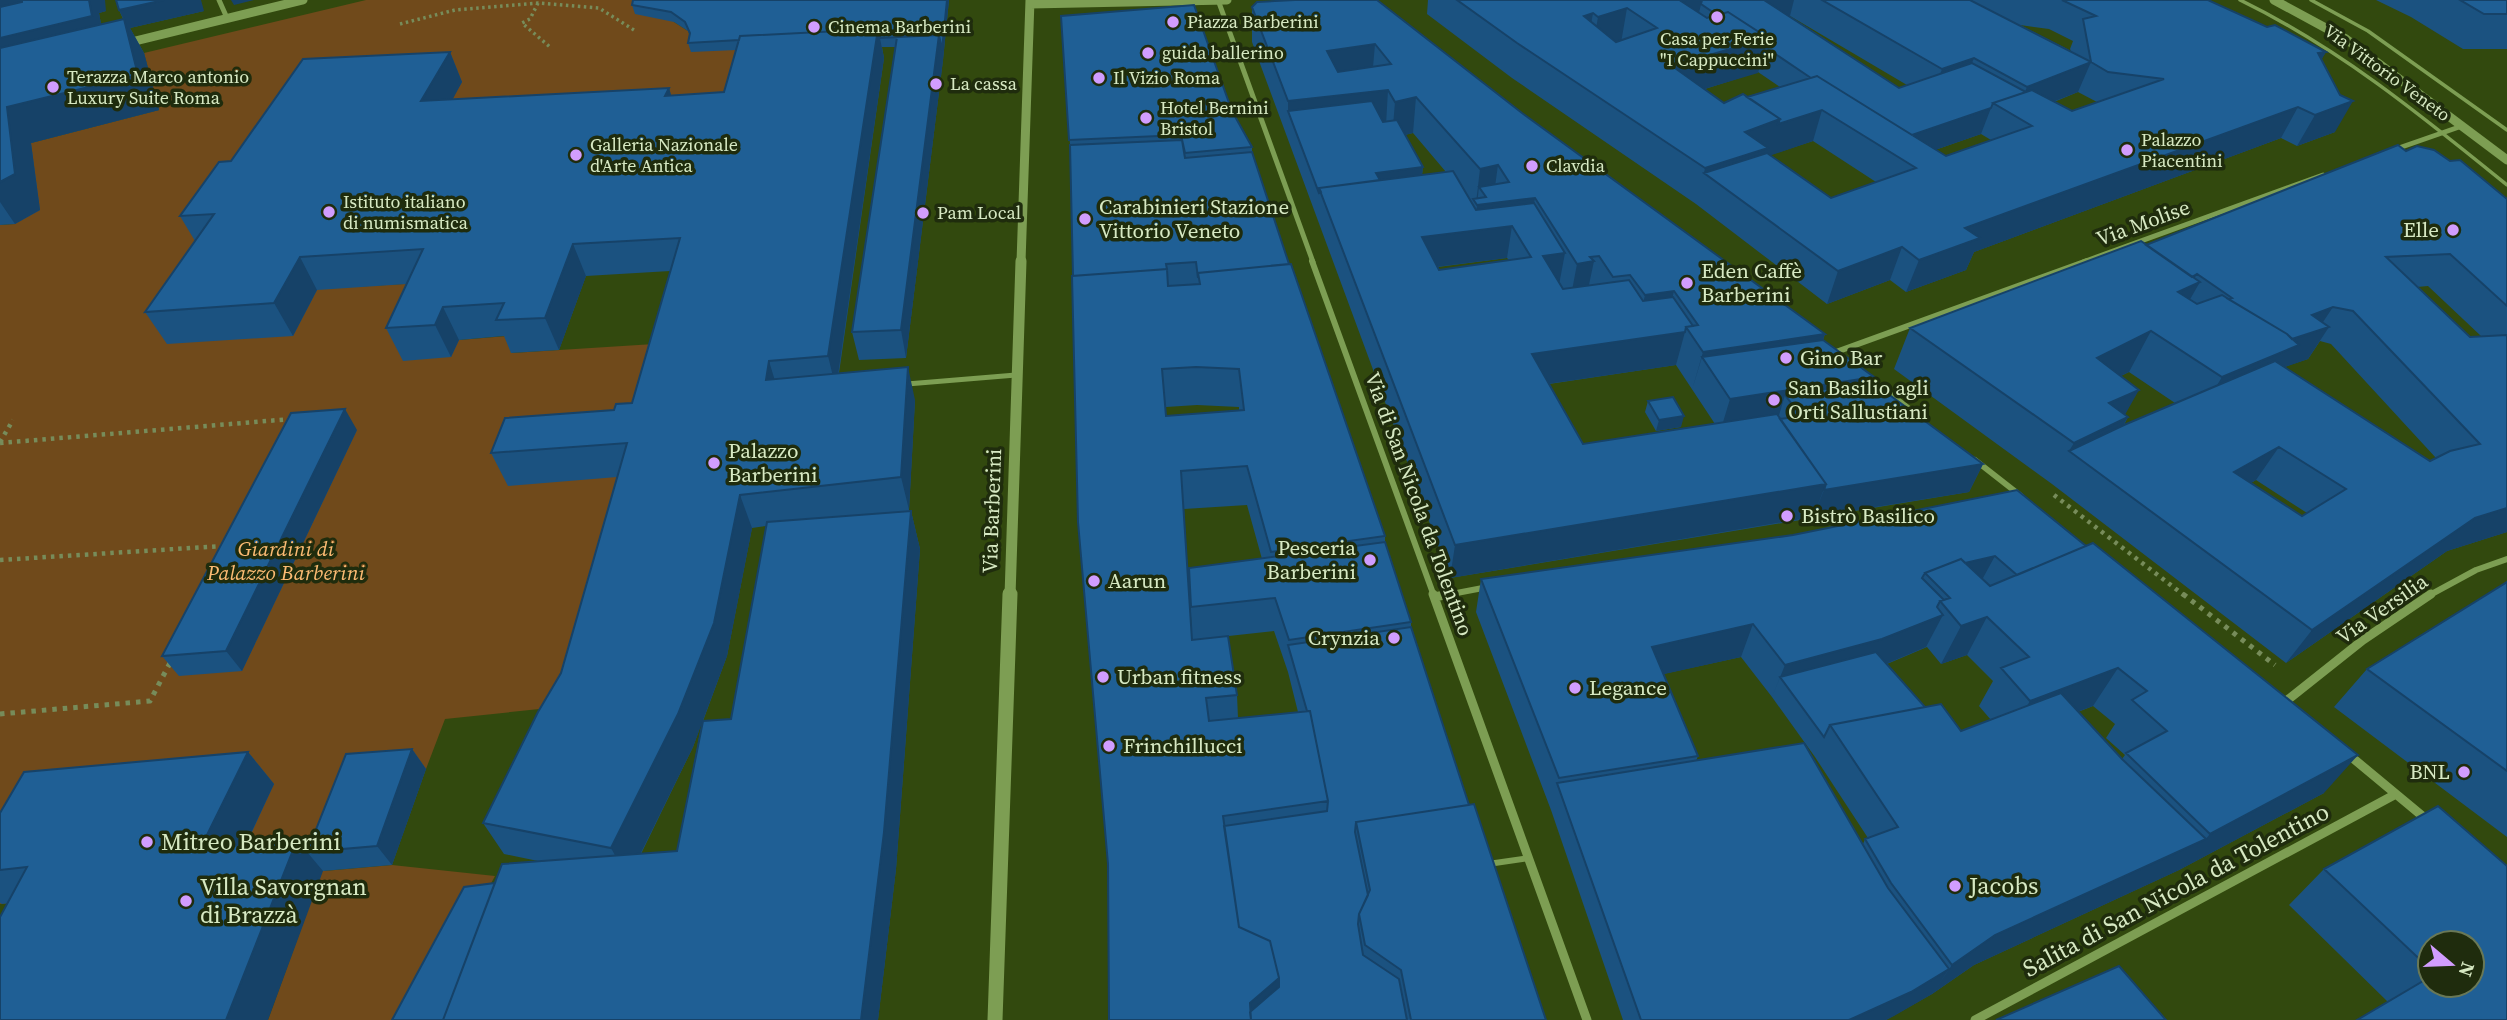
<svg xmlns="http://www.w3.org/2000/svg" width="2507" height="1020" font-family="'Source Serif 4',serif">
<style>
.green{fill:#704a1b}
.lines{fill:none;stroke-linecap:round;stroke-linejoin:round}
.path-far2{stroke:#778c5a;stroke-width:3.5;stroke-dasharray:2.5 3.5;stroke-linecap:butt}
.path-far1{stroke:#778c5a;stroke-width:4.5;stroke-dasharray:3.5 5;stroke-linecap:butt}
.path{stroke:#778c5a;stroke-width:5;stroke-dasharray:4.5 6;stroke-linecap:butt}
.service-far2{stroke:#7d9e53;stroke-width:3.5}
.service-far1{stroke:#7d9e53;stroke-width:5}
.service{stroke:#7d9e53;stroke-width:6}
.minor-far2{stroke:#7d9e53;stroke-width:5}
.minor-far1{stroke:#7d9e53;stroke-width:6}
.minor{stroke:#7d9e53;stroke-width:9}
.tertiary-far2{stroke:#7d9e53;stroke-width:9}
.tertiary-far1{stroke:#7d9e53;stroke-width:11}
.tertiary{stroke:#7d9e53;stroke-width:15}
.wall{fill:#1b5280;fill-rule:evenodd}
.shaded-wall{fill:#164268}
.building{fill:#1f5f95;stroke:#164268;stroke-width:2;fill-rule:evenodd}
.poi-dot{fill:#d19dfe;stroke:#1f2c0d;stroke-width:2.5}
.labels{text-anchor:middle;stroke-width:7;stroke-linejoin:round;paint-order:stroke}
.far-poi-label{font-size:18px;fill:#d7e9c3;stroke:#1f2c0d;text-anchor:start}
.far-street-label{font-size:18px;fill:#d7e9c3;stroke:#1f2c0d}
.poi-label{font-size:21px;fill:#d7e9c3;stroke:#1f2c0d;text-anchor:start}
.street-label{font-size:21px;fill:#d7e9c3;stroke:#1f2c0d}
.park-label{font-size:21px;font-style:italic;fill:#fbbb73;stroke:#1f2c0d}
.near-poi-label{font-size:24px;fill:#d7e9c3;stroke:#1f2c0d;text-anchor:start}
.near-street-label{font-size:24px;fill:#d7e9c3;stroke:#1f2c0d}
</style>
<rect width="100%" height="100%" fill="#32490e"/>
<path class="green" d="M366,0H665L674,22L688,31L693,43L761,49L732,123L435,132L461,82L317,289L438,282L459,340L518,335L512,353L670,343L641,476L578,705L445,719L426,769L383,771L324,871L392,865L495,876L418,1020H268L322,871L0,904V225L15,224L31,143L159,110L144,53Z"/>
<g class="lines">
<path class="path-far2" d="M538,3L530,19L522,23L550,47
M400,24L455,10L538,3L599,8L634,30"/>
<path class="path-far1" d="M0,442L13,420
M0,443L291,419
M2054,495L2185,596
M0,560L223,546"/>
<path class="path" d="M2183,594L2275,665
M0,714L150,701L171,661"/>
<path class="service-far2" d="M2240,0C2339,48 2422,116 2507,185
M2311,0L2368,31L2507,130"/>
<path class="service-far1" d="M907,384L1016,375"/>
<path class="service" d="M1488,864L1529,858"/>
<path class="minor-far2" d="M219,0L227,18
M1218,0L1313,262
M2393,150L2462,126
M2083,262L2323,175"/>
<path class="minor-far1" d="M1312,261L1434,596
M1836,352L2087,261
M1868,377L1925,421
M1975,460L2021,496
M1441,596L1488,587
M2428,596L2476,570L2507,559"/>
<path class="minor" d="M1433,594L1587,1020
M1434,597L1450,594
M2285,702L2363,640L2431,594
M2349,755L2426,819
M1975,1020L2396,794"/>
<path class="tertiary-far2" d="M2274,0L2346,39L2507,160
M1030,4L1227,0
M123,44L303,0
M1021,262L1030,0"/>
<path class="tertiary-far1" d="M1010,596L1021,261"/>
<path class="tertiary" d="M995,1020L1010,594"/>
</g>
<path class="wall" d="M0,0L106,11L99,13L101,24L123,19L119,10L204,11L130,28L144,53L159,110L31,143L40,210L15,224L0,225Z
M949,0L943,60L906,358L859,360L852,332L895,47H882L884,58L839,373L915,400L909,510L911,511L920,549L896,869L878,1020H392L495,883L538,861L504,854L483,823L561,673L617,477L508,486L491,453L614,410L632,403L670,271L586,276L559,350L511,353L504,336L459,340L451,357L403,361L386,328L407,284L317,290L293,336L167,344L145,312L195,241L180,216L231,161L450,52L462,82L452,99L669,88L671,96L724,92L736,50L691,52L688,43L690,36L688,31L674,22L635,14L632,5ZM766,526L731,719L703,721L727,656L752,528ZM702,722L677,851L641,854L693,747Z
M1295,0L1522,113L1825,334L1823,340L1872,382L1983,464L1969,492L1450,578L1252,42V7ZM1413,133L1446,172L1422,175L1423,167L1405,135ZM1507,258L1509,260L1439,270L1438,267ZM1676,365L1715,424L1583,444L1549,384Z
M1428,0H2208L2267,27L2326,52L2321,59L2335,132L2297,146L2281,138L1974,252L1966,270L1906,292L1890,280L1827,304L1696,204L1512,78L1427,14ZM1790,16L1907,85L1899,88L1789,17ZM2020,25L2049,29L2073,41L2070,49L2071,51ZM1758,72L1780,87L1724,103L1705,89ZM2078,92L2097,102L2072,111L2054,102ZM1981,134L1991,140L1946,156L1935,150ZM1813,141L1876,182L1831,198L1770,155Z
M2376,0H2507V49H2463L2411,17Z
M1061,16L1232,111L1252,147V152L1289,264L1385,536V542L1411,622V627L1469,805L1546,1020H1109L1108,864L1070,145ZM1197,405L1239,407V411L1166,416V407ZM1247,505L1262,559L1189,568L1192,640L1274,631L1288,672L1298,712L1238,718L1237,695L1192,640L1184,509Z
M2406,151L2507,199V532L2447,551L2286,663L2052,484L1894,369L1910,328L2146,245ZM2428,286L2481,336L2470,337L2417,287ZM2320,341L2331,344L2436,458L2430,461L2284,367L2308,359ZM2129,372L2175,403L2124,425L2128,417L2125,415L2121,376ZM2256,480L2307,513L2302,516L2251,483Z
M1648,401L1681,427L1656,431L1645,412Z
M357,430L242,671L179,676L162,656Z
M2017,490L2324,793L2179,870L1974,965L1932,994L1886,1020H1623L1551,810L1476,612L1481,579L1793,535ZM1927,647L1941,664L1967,655L1993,681L1979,706L1991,720L1961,731L1925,707L1887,664ZM1741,657L1772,697L1815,757L1868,838L1865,839L1863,844L1696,761L1698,756L1663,674ZM2093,706L2115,724L2106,738L2125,755L2122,759L2078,712Z
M2507,582V837L2334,707L2367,669Z
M412,749L426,769L392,865L323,871L2,904L0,903V813L248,752L274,784L246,845L307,852Z
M2438,806L2507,866V1020H2357L2388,1002L2289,905L2324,869ZM2430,943H2472V985H2430Z"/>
<path class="shaded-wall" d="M0,0H38L0,10Z
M89,0H105L106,11L99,13L103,34L0,59V38Z
M164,0H201L204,11L130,28L144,53L159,110L31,143L40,210L15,224L0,202V182L7,107L125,22L119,10Z
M231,0H254L234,5Z
M947,0H949L943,60L906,358L901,330L939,35Z
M1686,0H1702L1695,30L1681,1Z
M1764,0H1794L1790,16L1758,25Z
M1627,8L1621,43L1592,52L1598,17Z
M1593,13L1587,48L1584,16Z
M878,29L884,58L836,389L828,356Z
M1768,38L1758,73L1664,101L1672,66Z
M1375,44L1372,79L1326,86L1327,51Z
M450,52L462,82L435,132L421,101Z
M2326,52L2309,82L2318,53Z
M1974,58L1962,88L1931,99L1942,69Z
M2091,62L2078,92L2014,117L2027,87Z
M669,88L678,118L665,96Z
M1388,90L1386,125L1288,111V101Z
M1416,97L1413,133L1392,138L1395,102Z
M2353,101L2335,132L2297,146L2315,115Z
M2298,107L2281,138L1974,252L1966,270L1906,292L1919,260L1965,228Z
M1991,108L1981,134L1903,161L1905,137Z
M1822,110L1813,141L1766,157L1704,173L1705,168L1745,132L1780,119Z
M1498,165L1493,201L1479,187L1477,205L1476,203L1480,169Z
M1423,167L1420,193L1321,192L1376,173Z
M1535,198L1529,235L1512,226L1507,258L1419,269L1422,237L1474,231L1477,205Z
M573,244L586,276L559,350L545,318Z
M1902,247L1890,280L1827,304L1838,271Z
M1565,253L1559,285L1543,256Z
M300,257L317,290L293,336L274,303Z
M1594,261L1586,299L1570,301L1577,264Z
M2197,274L2189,287L2200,282L2177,322L2156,332L2183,282Z
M1674,291L1665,329L1636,333L1645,295Z
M443,307L459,340L451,357L435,325Z
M2333,307L2317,331L2329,327L2308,359L2285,367L2197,418L2222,377L2312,315Z
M2151,331L2129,372L2076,398L2097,358Z
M1685,332L1676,365L1527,387L1532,354Z
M1825,334L1812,372L1702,357L1692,390L1703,352Z
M769,361L779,394L766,380Z
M908,367L915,400L909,510L901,477Z
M1874,377L1862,410L1801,416L1785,395L1777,422L1720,432L1730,399Z
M2139,390L2122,420L2128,417L2105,458L2069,451L2074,443L2109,403Z
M345,409L357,430L242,671L226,651Z
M1684,416L1681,427L1656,431L1659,420Z
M2279,447L2256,480L2213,505L2234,472Z
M1983,464L1969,492L1813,517L1824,490Z
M1826,484L1813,517L1450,578L1455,545Z
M740,495L752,528L727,656L693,747L628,879L611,848Z
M2507,508V532L2447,551L2286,663L2312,630L2475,518Z
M911,511L920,549L896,869L878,1020H861Z
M1995,556L1977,589L1958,565Z
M1943,615L1926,647L1867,672L1780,677L1772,697L1785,665Z
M1987,617L1967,655L1941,664L1961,626Z
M1753,624L1741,657L1642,679L1652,647Z
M2118,668L2093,706L2007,738L2030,701Z
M412,749L426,769L392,865L377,846Z
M248,752L274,784L229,880L200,849Z
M2358,755L2324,793L2179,870L2210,834Z
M2206,839L2179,870L1974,965L1932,994L1952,965L1995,935Z
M297,840L323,871L268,1020H226Z
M1949,969L1932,994L1894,1016L1886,1020H1849Z
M1279,978L1278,1012L1250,1020V1003Z"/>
<path class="building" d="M22,0H89L92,16L0,38V7L22,2Z
M116,0H164L119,10Z
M633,0H947L942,50L939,35L880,38L878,29L740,36L739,40L688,43L690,33L685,22L671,12L632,5Z
M1295,0H1377L1522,113L1825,334L1703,352L1686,327L1698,325L1674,291L1645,295L1630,275L1613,277L1599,256L1590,257L1594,261L1577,264L1535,198L1477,205L1473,199L1486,197L1479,187L1509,182L1498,165L1480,169L1416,97L1395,102L1388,90L1288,101L1252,7L1257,2ZM1375,44L1391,64L1338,72L1327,51Z
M1457,0H1686L1681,1L1707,18L1728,12L1768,38L1672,66L1724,103L1743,94L1780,119L1745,132L1768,148L1705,168L1517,43ZM1627,8L1657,28L1616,42L1584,16L1593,13L1598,17Z
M1702,0H1765H1764L1899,88L1972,63L2026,92L1993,103L1991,108L1912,135L1817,76L1811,78L1765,47L1768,38L1728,12L1717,15L1701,4Z
M1822,0H1970L2091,62L2083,19L2096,16L2062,0H2208L2267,27L2275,25L2326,52L2318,53L2340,95L2353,101L2315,115L2298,107L1965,228L1980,238L1919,260L1902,247L1838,271L1704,173L1767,153L1831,198L1916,168L1822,110L1778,124L1780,119L1747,97L1817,76L1946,156L2032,126L1993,103L2032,90L2072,111L2164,79L2108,72L2091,62L2027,87L1974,58L1942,69Z
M2460,0H2507V14H2484Z
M1194,5L1232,111L1252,147L1185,153L1181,135L1069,140L1061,16Z
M124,19L138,75L7,107L15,174L0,182V48Z
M878,29L828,356L769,361L766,380L908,367L901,477L740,495L714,623L678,714L611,848L483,823L538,712L561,673L627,443L491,453L505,418L614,410L616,404L632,403L680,238L573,244L545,318L496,320L504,303L443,307L435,325L386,328L423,249L300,257L274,303L145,312L214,214L180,216L219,162L231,161L303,59L450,52L421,101L669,88L665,96L724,92L740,36Z
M939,35L901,330L852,332L897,37Z
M1372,101L1383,122L1397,120L1423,167L1376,173L1380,180L1319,188L1321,192L1319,193L1288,111Z
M1182,140L1185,158L1252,152L1289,264L1198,273V278L1196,262L1166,264L1167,269L1073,276L1070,145Z
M2398,145L2406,151L2417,146L2434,150L2450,161L2460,160L2507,199V306L2450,254L2386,257L2470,337L2507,335V508L2475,518L2312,630L2069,451L2124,425L2275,361L2430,461L2450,451L2480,444L2353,311L2333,307L2312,315L2329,327L2292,339L2287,334L2228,299L2232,298L2197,274L2192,277L2146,245ZM2279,447L2346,489L2302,516L2234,472Z
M1453,171L1476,210L1534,203L1565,253L1543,256L1563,289L1629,280L1643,301L1673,297L1693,326L1686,327L1685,332L1532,354L1583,444L1777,414L1826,484L1455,545L1319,188ZM1512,226L1531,257L1439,270L1422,237Z
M2141,241L2200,282L2178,292L2197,304L2222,295L2287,334L2299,345L2222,377L2151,331L2097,358L2139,390L2109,403L2128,417L2074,443L1910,328Z
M1291,264L1385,536L1271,552L1247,466L1181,471L1192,640L1228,636L1237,695L1206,698L1209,721L1310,711L1328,801L1223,816L1239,927L1270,941L1279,978L1250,1003L1251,1020H1109L1108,864L1078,522L1072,276L1167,269L1168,286L1200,284L1198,273ZM1196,367L1239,369L1244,410L1166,416L1162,369Z
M1823,340L1874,377L1730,399L1702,357Z
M1872,382L1983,464L1824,490L1826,484L1780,419L1801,416L1785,395Z
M1673,397L1684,416L1659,420L1648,401Z
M345,409L226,651L162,656L291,413Z
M2017,490L2086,546L2017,575L1995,556L1965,563L1961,559L1925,573L1922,578L1944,600L1940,601L1937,607L1943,615L1882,639L1785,665L1753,624L1652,647L1698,756L1559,778L1481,579L1793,535Z
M911,511L884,832L861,1020H443L502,864L677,851L703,721L731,719L767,522Z
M1385,542L1411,622L1289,640L1275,598L1191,607L1189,568Z
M2093,543L2358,755L2210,834L2126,753L2167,731L2132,700L2147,691L2118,668L2030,701L2001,668L2029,657L1987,617L1961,626L1940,601L1950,598L1925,573L1961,559L1990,586Z
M2507,582V771L2367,669Z
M1411,627L1469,805L1356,822L1355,832L1368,895L1359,914L1358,924L1363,955L1399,979L1407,1020H1251L1250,1012L1279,987V978L1270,941L1239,927L1224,826L1327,811L1328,801L1310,711H1307L1288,645Z
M1876,652L1925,707L1830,725L1824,737L1780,677Z
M2061,693L2122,759L2206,839L1995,935L1952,965L1891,883L1865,839L1898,827L1830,725L1941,704L1961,731Z
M1804,743L1888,888L1949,969L1911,992L1849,1020H1641L1557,783Z
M412,749L377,846L307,852L346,754Z
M248,752L200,849L297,840L226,1020H0V917L27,867L0,870V813L24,772Z
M1474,804L1546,1020H1411L1401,970L1365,945L1359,914L1370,890L1356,822Z
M2438,806L2507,866V1020H2357L2430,977V985H2472V943H2430V969L2324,869Z
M495,883L443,1020H392L464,887Z
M2119,966L2166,1020H1996Z"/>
<g class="poi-dot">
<circle cx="1717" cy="17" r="7"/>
<circle cx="1173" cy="22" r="7"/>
<circle cx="814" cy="27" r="7"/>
<circle cx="1148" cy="53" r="7"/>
<circle cx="1099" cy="78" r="7"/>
<circle cx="936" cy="84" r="7"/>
<circle cx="53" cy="87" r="7"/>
<circle cx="1146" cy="118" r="7"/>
<circle cx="2127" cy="150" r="7"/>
<circle cx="576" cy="155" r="7"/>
<circle cx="1532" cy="166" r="7"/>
<circle cx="329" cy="212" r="7"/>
<circle cx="923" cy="213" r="7"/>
<circle cx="1085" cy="219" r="7"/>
<circle cx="2453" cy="230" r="7"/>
<circle cx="1687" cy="283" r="7"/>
<circle cx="1786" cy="358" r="7"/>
<circle cx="1774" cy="400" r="7"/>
<circle cx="714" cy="463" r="7"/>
<circle cx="1787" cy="516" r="7"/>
<circle cx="1370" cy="560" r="7"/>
<circle cx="1094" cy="581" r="7"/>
<circle cx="1394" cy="638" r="7"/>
<circle cx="1103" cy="677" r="7"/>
<circle cx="1575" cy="688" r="7"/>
<circle cx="1109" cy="746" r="7"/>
<circle cx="2464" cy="772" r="7"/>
<circle cx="147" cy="842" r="7"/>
<circle cx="1955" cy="886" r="7"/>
<circle cx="186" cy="901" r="7"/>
</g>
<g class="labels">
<g class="far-poi-label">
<text x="1187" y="28">Piazza Barberini</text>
<text x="828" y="33">Cinema Barberini</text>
<text x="1717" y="45" text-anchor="middle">Casa per Ferie<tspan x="1717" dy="21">"I Cappuccini"</tspan></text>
<text x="1162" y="59">guida ballerino</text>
<text x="67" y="83">Terazza Marco antonio<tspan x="67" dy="21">Luxury Suite Roma</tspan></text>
<text x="1113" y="84">Il Vizio Roma</text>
<text x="950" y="90">La cassa</text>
<text x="1160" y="114">Hotel Bernini<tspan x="1160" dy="21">Bristol</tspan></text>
<text x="2141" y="146">Palazzo<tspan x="2141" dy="21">Piacentini</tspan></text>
<text x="590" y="151">Galleria Nazionale<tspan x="590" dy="21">d'Arte Antica</tspan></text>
<text x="1546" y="172">Clavdia</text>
<text x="343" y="208">Istituto italiano<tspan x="343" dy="21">di numismatica</tspan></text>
<text x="937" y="219">Pam Local</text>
</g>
<g class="far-street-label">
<text transform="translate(2387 73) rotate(36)" y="6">Via Vittorio Veneto</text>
</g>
<g class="poi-label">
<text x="1099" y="214">Carabinieri Stazione<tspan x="1099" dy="24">Vittorio Veneto</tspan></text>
<text x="2439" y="237" text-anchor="end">Elle</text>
<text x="1701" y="278">Eden Caffè<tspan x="1701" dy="24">Barberini</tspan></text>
<text x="1800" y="365">Gino Bar</text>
<text x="1788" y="395">San Basilio agli<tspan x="1788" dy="24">Orti Sallustiani</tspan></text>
<text x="728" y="458">Palazzo<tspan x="728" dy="24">Barberini</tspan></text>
<text x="1801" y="523">Bistrò Basilico</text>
<text x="1356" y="555" text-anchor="end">Pesceria<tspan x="1356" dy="24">Barberini</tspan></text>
<text x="1108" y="588">Aarun</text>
<text x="1380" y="645" text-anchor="end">Crynzia</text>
<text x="1117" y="684">Urban fitness</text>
<text x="1589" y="695">Legance</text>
<text x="1123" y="753">Frinchillucci</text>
<text x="2450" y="779" text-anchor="end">BNL</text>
</g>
<g class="street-label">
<text transform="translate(2143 223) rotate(-20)" y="7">Via Molise</text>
<text transform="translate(1419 504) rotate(70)" y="7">Via di San Nicola da Tolentino</text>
<text transform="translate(992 511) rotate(-88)" y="7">Via Barberini</text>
<text transform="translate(2382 609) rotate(-35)" y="7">Via Versilia</text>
</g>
<g class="park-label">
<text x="286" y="556">Giardini di<tspan x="286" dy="24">Palazzo Barberini</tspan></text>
</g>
<g class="near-poi-label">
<text x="161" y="850">Mitreo Barberini</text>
<text x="1969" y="894">Jacobs</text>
<text x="200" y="895">Villa Savorgnan<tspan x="200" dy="28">di Brazzà</tspan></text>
</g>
<g class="near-street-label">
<text transform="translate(2176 890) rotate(-28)" y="8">Salita di San Nicola da Tolentino</text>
</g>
</g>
<g transform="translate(2451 964) rotate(109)"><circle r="33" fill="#1f2c0d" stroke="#697856" stroke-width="2"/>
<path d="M0-5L12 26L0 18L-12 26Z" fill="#d19dfe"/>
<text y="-10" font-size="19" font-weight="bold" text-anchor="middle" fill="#d7e9c3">N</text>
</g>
</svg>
